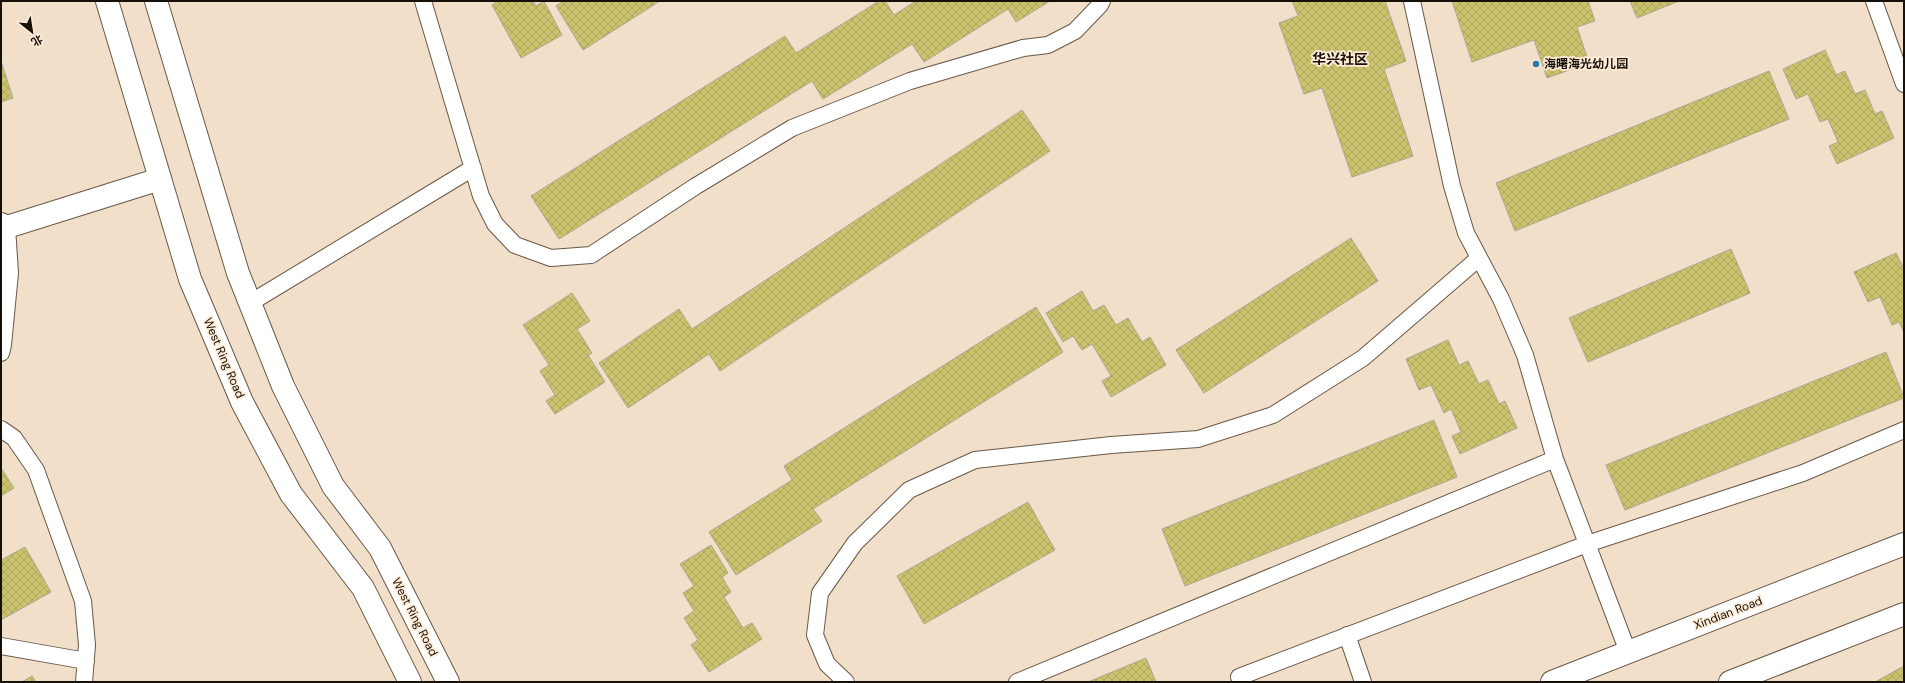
<svg xmlns="http://www.w3.org/2000/svg" width="1905" height="683" font-family="'DM Sans','Noto Sans SC',sans-serif">
<style>
.building{fill:url(#building-cross-hatch);stroke:#a9a78f}
.lines{fill:none;stroke-linecap:round;stroke-linejoin:round}
.lane-casing{stroke:#685846;stroke-width:18}
.street-casing{stroke:#685846;stroke-width:24}
.secondary-casing{stroke:#685846;stroke-width:24}
.primary-casing{stroke:#685846;stroke-width:24}
.lane{stroke:#fff;stroke-width:16}
.street{stroke:#fff;stroke-width:22}
.secondary{stroke:#fff;stroke-width:22}
.primary{stroke:#fff;stroke-width:22}
.poi-dot{fill:#287dad;stroke:#ffecd7;stroke-width:1.5}
.labels{text-anchor:middle;stroke-width:3.5;stroke-linejoin:round;paint-order:stroke}
.poi-label{font-size:12px;font-weight:bold;fill:#171009;stroke:#ffecd7;text-anchor:start}
.street-label{font-size:12px;fill:#171009;stroke:#ffecd7}
.quarter-label{font-size:14px;font-weight:bold;fill:#171009;stroke:#ffecd7}
</style>
<defs>
<pattern id="building-cross-hatch" width="8" height="8" patternUnits="userSpaceOnUse"><rect width="8" height="8" fill="#cbc26e"/><path d="M0 0l8 8M0 8l8-8" fill="none" stroke="#aea65e"/></pattern>
</defs>
<rect width="100%" height="100%" fill="#f2dfca"/>
<path class="building" d="M498,1H533L536,6L544,1L562,35L521,58L492,5Z
M563,1H660L583,50L556,6Z
M879,1H885L894,15L916,1H1050L1016,22L1008,9L924,62L912,44L823,99L812,81L559,239L531,196L785,36L796,53Z
M1292,1H1385L1406,61L1384,69L1413,156L1352,177L1322,88L1304,94L1279,23L1298,16Z
M1452,1H1588L1595,21L1577,27L1589,63L1547,78L1534,40L1472,62Z
M1630,1H1679L1637,18Z
M1825,50L1836,75L1845,71L1855,94L1865,90L1875,114L1882,111L1894,138L1837,164L1829,146L1838,142L1828,119L1820,122L1808,94L1796,99L1783,69Z
M1,61L13,98L1,102Z
M1769,71L1789,119L1515,231L1496,183Z
M1022,110L1050,151L720,371L709,354L628,408L599,363L679,309L692,329Z
M1351,238L1378,281L1204,393L1176,350Z
M1731,249L1750,293L1588,362L1569,318Z
M1896,253L1904,269V332L1899,322L1892,325L1880,297L1868,302L1854,272Z
M1082,291L1093,311L1104,305L1116,325L1128,318L1142,342L1150,337L1166,365L1111,397L1102,381L1111,376L1092,344L1082,350L1073,336L1063,342L1046,313Z
M572,293L590,321L577,329L592,353L588,355L605,382L555,414L546,401L555,395L540,371L549,365L523,325Z
M1036,307L1063,352L813,509L822,521L736,575L709,532L792,480L784,466Z
M1448,340L1459,365L1468,361L1479,384L1488,380L1499,404L1505,401L1517,428L1460,454L1452,436L1461,432L1451,409L1444,413L1431,385L1419,390L1406,359Z
M1886,352L1904,398L1625,510L1606,465Z
M1434,420L1457,477L1185,586L1162,529Z
M1,468L14,488L1,496Z
M1028,502L1055,550L924,624L897,576Z
M711,545L728,573L722,577L731,592L724,597L743,628L752,623L762,639L709,672L691,645L698,640L684,618L694,611L683,593L694,586L680,564Z
M25,547L51,592L1,620V560Z
M1146,658L1156,682H1088Z
M1904,666V682H1875Z
M32,676L36,682H22Z"/>
<g class="lines">
<g class="lane-casing">
<path id="lane" d="M423,1L481,196L495,224L515,245L551,258L591,255L696,186L792,128L910,81L1023,48L1048,45L1075,31L1100,5L1102,1
M1412,1L1452,186L1466,233L1501,299L1525,355L1555,459L1628,652
M1874,1L1904,84
M250,303L473,168
M1,353L3,345L10,273L7,227
M1,429L14,438L36,470L83,601L87,645L84,682
M1347,635L1363,682
M1,646L86,661
M1239,677L1587,544L1803,473L1904,430
M846,682L827,664L815,635L820,593L855,543L909,490L975,460L1111,445L1198,439L1273,415L1363,358L1479,258
M1017,682L1555,459"/>
</g>
<g class="street-casing">
<path id="street" d="M1,224L7,227L160,179"/>
</g>
<g class="secondary-casing">
<path id="secondary" d="M1552,682L1904,544
M1730,682L1904,614"/>
</g>
<g class="primary-casing">
<path id="primary" d="M107,1L190,279L242,402L291,494L363,588L410,682
M156,1L238,273L283,386L333,486L380,548L448,682"/>
</g>
<use href="#lane" class="lane"/>
<use href="#street" class="street"/>
<use href="#secondary" class="secondary"/>
<use href="#primary" class="primary"/>
</g>
<circle class="poi-dot" cx="1536" cy="64" r="4"/>
<g class="labels">
<g class="poi-label">
<text x="1544" y="68">海曙海光幼儿园</text>
</g>
<g class="street-label">
<text transform="translate(224 358) rotate(67)" y="4">West Ring Road</text>
<text transform="translate(1728 613) rotate(-21)" y="4">Xindian Road</text>
<text transform="translate(415 617) rotate(63)" y="4">West Ring Road</text>
</g>
<g class="quarter-label">
<text x="1340" y="64">华兴社区</text>
</g>
</g>
<rect width="1905" height="683" fill="none" stroke="#171009" stroke-width="4"/>
<g transform="translate(32 32) rotate(150)" stroke="#ffecd7" stroke-width="3" paint-order="stroke">
<path d="M0-3L7 15L0 10L-7 15Z" fill="#171009"/>
<text y="-6" font-size="11" font-weight="bold" text-anchor="middle" fill="#171009">北</text>
</g>
</svg>
